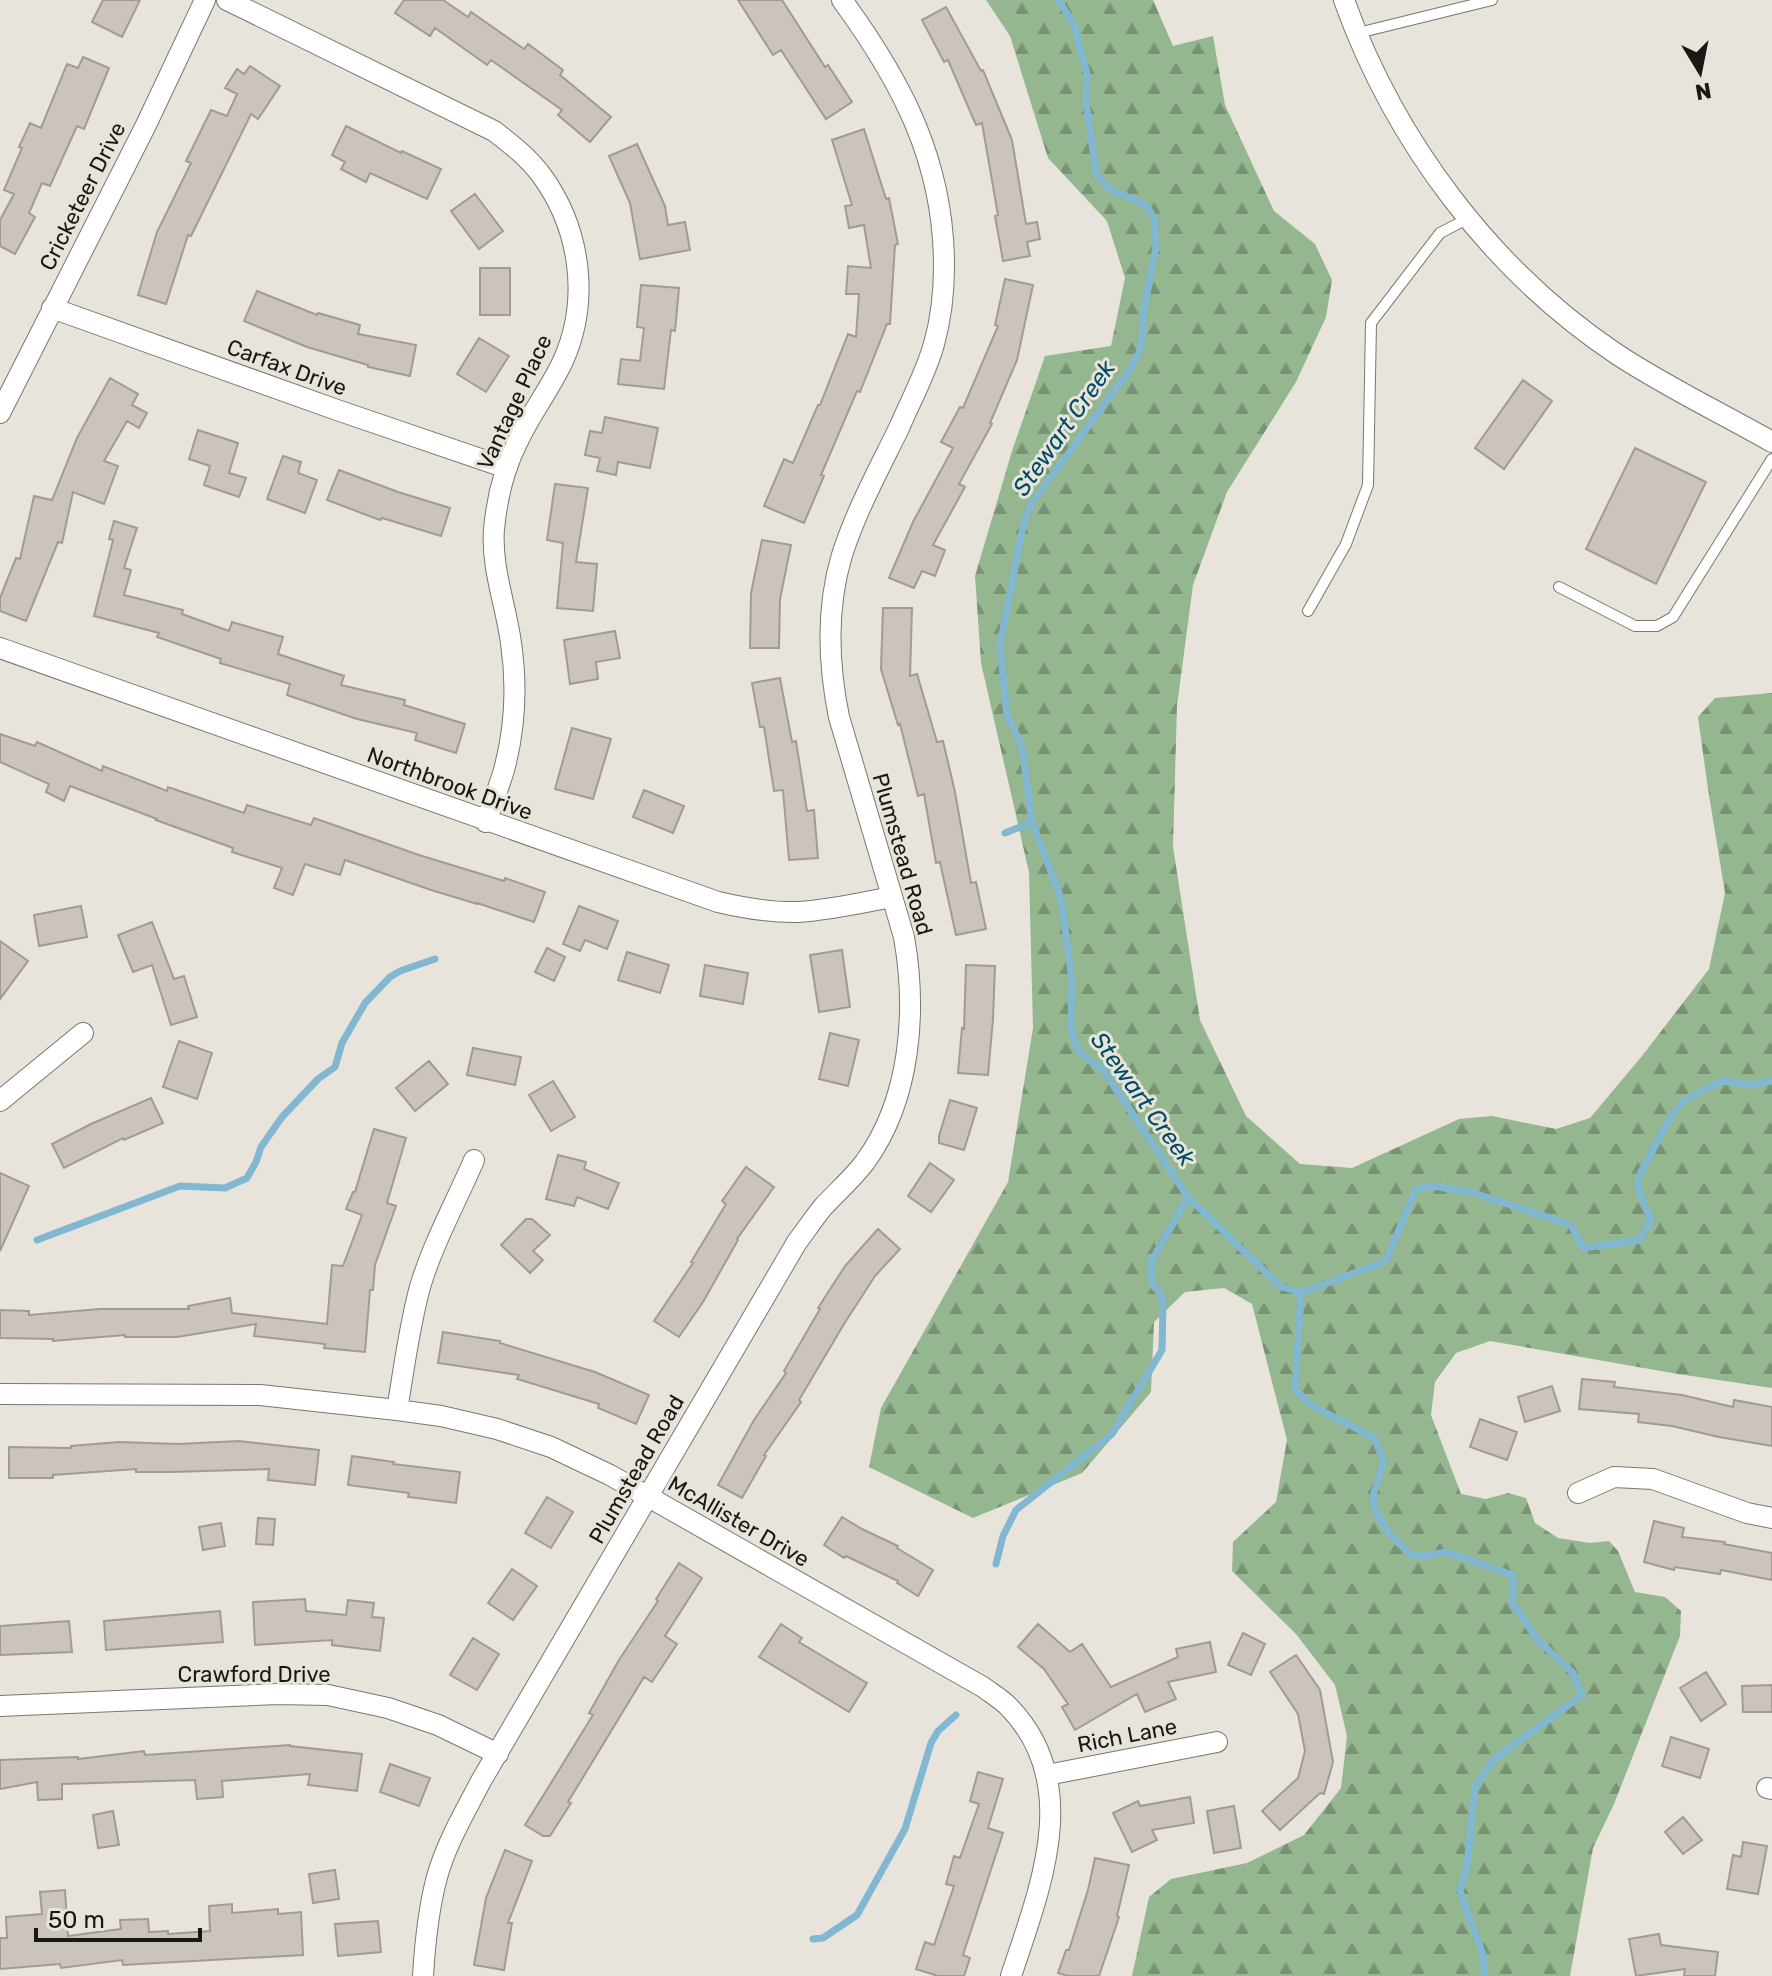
<svg xmlns="http://www.w3.org/2000/svg" width="1772" height="1976" font-family="Rubik,sans-serif">
<style>
.forest{fill:url(#forest-firs)}
.lines{fill:none;stroke-linecap:round;stroke-linejoin:round}
.stream{stroke:#81b7d1;stroke-width:7}
.building{fill:#cac4bc;stroke:#a29b94;stroke-width:2}
.service-casing{stroke:#7a776f;stroke-width:12}
.minor-casing{stroke:#7a776f;stroke-width:22}
.service{stroke:#fff;stroke-width:10}
.minor{stroke:#fff;stroke-width:20}
.labels{text-anchor:middle;stroke-width:6;stroke-linejoin:round;paint-order:stroke}
.street-label{font-size:22px;fill:#1a1815;stroke:#e8e4db}
.water-label{font-size:24px;font-style:italic;fill:#004b65;stroke:#e8e4db}
</style>
<defs>
<pattern id="forest-firs" width="22" height="20" patternUnits="userSpaceOnUse" patternTransform="scale(2)"><rect width="22" height="20" fill="#95b790"/><path d="M5 1l3.5 6h-7zM16 11l3.5 6h-7z" fill="#799474"/></pattern>
</defs>
<rect width="100%" height="100%" fill="#e8e4db"/>
<path class="forest" d="M986,0H1153L1173,46L1213,36L1225,105L1274,211L1315,244L1332,280L1326,317L1296,382L1227,492L1193,585L1177,706L1173,847L1200,1020L1246,1116L1300,1164L1352,1168L1459,1119L1492,1116L1556,1129L1590,1118L1642,1056L1709,969L1725,893L1708,789L1698,717L1715,698L1772,693V1388L1678,1374L1490,1341L1456,1353L1435,1382L1431,1415L1461,1494L1486,1499L1508,1493L1526,1498L1535,1523L1558,1538L1590,1543L1609,1541L1618,1551L1635,1592L1665,1597L1681,1611L1680,1636L1614,1804L1593,1848L1570,1976H1132L1149,1897L1171,1879L1247,1863L1304,1835L1341,1788L1347,1736L1335,1685L1296,1634L1232,1571L1233,1542L1276,1502L1287,1440L1252,1304L1224,1288L1185,1292L1154,1322L1151,1392L1082,1473L973,1518L869,1467L881,1408L1008,1182L1033,1028L1029,872L981,663L975,576L1012,451L1045,356L1111,346L1125,278L1107,221L1048,158L1010,36Z"/>
<g class="lines">
<path class="stream" d="M1058,0L1074,24L1087,74L1086,102L1096,173L1108,188L1146,205L1154,218L1156,247L1144,309L1141,348L1131,368L1032,503L1024,521L1000,645L1007,715L1022,746L1032,822L1061,898L1072,980L1071,1029L1078,1050L1091,1062L1102,1068L1188,1197L1280,1286L1301,1293
M1005,833L1032,822
M37,1240L180,1186L225,1188L247,1178L256,1162L261,1147L282,1117L318,1079L335,1067L342,1043L365,1003L390,977L400,971L435,959
M1301,1293L1295,1390L1313,1406L1374,1438L1384,1461L1373,1496L1375,1509L1389,1534L1411,1555L1425,1556L1446,1552L1513,1575V1604L1538,1640L1573,1673L1582,1695L1493,1760L1475,1787L1467,1866L1460,1891L1484,1958V1976
M1301,1293L1386,1261L1416,1189L1434,1186L1474,1193L1571,1225L1583,1248L1639,1240L1651,1221L1639,1191L1638,1178L1671,1116L1685,1100L1721,1081L1752,1085L1772,1081
M996,1564L1003,1536L1016,1510L1112,1434L1162,1350L1163,1305L1161,1294L1152,1284L1151,1262L1188,1197
M813,1939L823,1938L857,1915L905,1829L931,1743L938,1731L956,1715"/>
</g>
<path class="building" d="M103,0H140L122,37L92,22Z
M404,0H443L468,17L471,12L524,49L528,44L563,70L560,75L611,117L590,142L558,115L562,110L491,60L487,65L435,28L430,36L395,13Z
M738,0H782L825,67L828,65L852,102L826,119L781,50L773,55Z
M946,7L981,71L983,70L1012,140L1026,224L1037,222L1040,239L1027,242L1030,256L1003,261L995,216L998,215L982,123L976,125L948,60L944,62L922,20Z
M83,57L109,68L84,129L77,126L50,186L42,183L29,213L35,217L15,254L0,246V220L14,194L4,190L22,148L19,147L30,123L41,128L67,64L78,68Z
M250,66L280,86L258,119L251,114L191,236L188,235L166,304L138,295L157,232L191,163L186,161L211,110L227,116L237,94L225,88L237,69L244,74Z
M346,126L401,153L402,151L441,169L427,199L370,173L366,182L341,169L345,162L332,155Z
M864,129L886,199L889,198L898,244L895,245L890,324H887L860,392L857,391L821,475L824,476L804,523L764,506L784,459L793,463L818,405H820L848,334L856,337L859,294H846L848,266L871,268L864,225L849,228L845,206L852,205L832,140Z
M637,144L665,206L668,225L685,222L690,250L640,259L630,203L609,156Z
M475,194L503,231L479,249L451,211Z
M480,268H510V315H480Z
M1005,279L1033,285L1017,360L990,423L992,424L959,484L965,487L933,545L945,550L935,576L922,571L914,588L889,578L913,522L953,448L941,442L960,407L963,408L998,326L995,325Z
M641,285L679,288L675,331L671,330L664,389L618,384L621,359L640,361L644,328L637,327Z
M257,291L317,315L318,313L360,325L358,334L416,345L410,376L368,367V365L307,347L244,321Z
M479,338L509,356L486,392L457,374Z
M110,378L138,394L132,405L147,413L139,428L127,421L104,461L118,466L104,504L73,492L62,543L58,542L26,621L0,611V598L16,558L20,559L34,496L52,500L77,438Z
M1523,380L1552,401L1504,469L1475,448Z
M605,417L658,428L650,468L618,462L616,475L597,471L600,458L585,455L590,431L602,433Z
M198,430L238,443L229,473L246,478L239,497L204,485L210,466L189,459Z
M1635,448L1706,482L1656,584L1586,549Z
M283,456L301,462L298,473L317,480L305,513L267,499Z
M339,470L398,492L450,508L441,536L382,518L380,520L327,500Z
M555,484L588,488L576,562L597,564L593,611L557,608L563,543L547,540Z
M114,521L137,528L124,568L131,570L124,595L183,610L182,614L229,631L232,622L283,637L278,654L344,676L341,685L405,700L404,705L465,724L456,753L415,740L417,733L357,719L287,695L290,684L220,663L221,659L157,637L159,633L94,616L113,540L109,539Z
M762,540L791,545L780,599L779,648H750L751,593Z
M883,608H912L910,676L917,674L937,742L943,741L955,792L971,883L976,882L986,929L956,935L940,862L936,863L924,794L918,796L900,724L898,725L881,669Z
M615,631L620,658L596,662L598,679L570,684L564,640Z
M780,678L792,742L796,741L807,811L814,810L818,858L789,860L783,790L774,791L764,727H760L752,683Z
M572,728L611,739L593,799L555,789Z
M0,734L35,746L37,742L102,771L103,766L167,791L168,787L244,813L247,805L311,825L314,818L419,855L504,881L505,878L545,892L534,922L477,903V904L431,890L345,860L340,875L305,864L293,895L274,888L282,868L232,852L233,848L156,820L157,819L70,786L64,801L46,792L49,784L0,762Z
M644,790L684,806L673,833L633,817Z
M81,906L87,937L39,946L34,915Z
M579,906L618,921L607,949L585,940L580,951L563,944Z
M152,922L174,979L184,976L197,1017L171,1025L152,965L133,972L118,935Z
M0,941L28,961L0,999Z
M547,948L565,957L554,981L535,972Z
M842,950L850,1007L819,1012L810,955Z
M627,952L669,965L660,993L618,980Z
M705,965L748,973L743,1004L700,996Z
M966,965L995,966L993,1019L988,1075L958,1073L962,1028L964,1029Z
M830,1033L859,1040L848,1086L819,1079Z
M179,1041L212,1053L197,1099L163,1087Z
M473,1048L521,1057L515,1085L467,1075Z
M429,1061L448,1084L415,1111L396,1088Z
M553,1081L575,1117L551,1131L529,1095Z
M151,1098L163,1123L124,1140L123,1138L64,1168L52,1144L91,1124Z
M950,1100L977,1108L964,1150L939,1143V1136Z
M374,1129L406,1138L387,1203L396,1206L375,1265L373,1290H370L365,1352L324,1348L325,1344L254,1336L256,1324L177,1337H125V1335L53,1341V1339L0,1338V1310L29,1311V1315L100,1309H189L188,1306L230,1298L232,1313L327,1324L332,1265L343,1266L362,1215L346,1209L353,1192H355Z
M558,1155L586,1162L584,1169L619,1183L608,1209L577,1197L574,1206L546,1199Z
M930,1163L954,1180L931,1212L908,1196Z
M746,1167L774,1187L737,1239L738,1240L703,1302L679,1337L654,1321L693,1263L691,1262L726,1204L722,1201Z
M0,1173L29,1186L0,1251Z
M526,1219H532L550,1235L533,1251L543,1260L530,1273L501,1245Z
M878,1229L900,1249L875,1276L844,1324L799,1400L801,1402L764,1455L766,1456L742,1498L718,1485L754,1420L786,1373L784,1371L820,1309L818,1308L845,1266Z
M443,1332L500,1341V1343L595,1372L649,1395L636,1424L598,1408L599,1404L517,1379L519,1375L438,1363Z
M1582,1379L1615,1382L1614,1387L1682,1395L1733,1407L1734,1400L1772,1407V1446L1719,1437L1672,1426L1638,1422L1639,1414L1579,1409Z
M1552,1386L1560,1411L1525,1422L1518,1397Z
M1480,1419L1517,1432L1507,1460L1470,1447Z
M239,1441L319,1450L315,1485L268,1480L269,1469L171,1472H136V1469L53,1475V1478H9V1447L71,1448V1446L119,1442L178,1444Z
M352,1456L394,1462L393,1464L460,1472L456,1503L408,1497L409,1493L348,1485Z
M547,1497L573,1512L551,1548L525,1533Z
M842,1517L862,1529L898,1546L897,1548L933,1570L918,1596L897,1583L898,1581L846,1556L844,1558L824,1545Z
M258,1518L275,1519L273,1545L256,1544Z
M1654,1521L1684,1528L1682,1537L1725,1542L1724,1544L1772,1553V1580L1721,1570L1720,1574L1675,1567L1674,1570L1644,1562Z
M221,1523L225,1546L203,1550L199,1527Z
M679,1563L702,1578L665,1636L677,1644L652,1682L644,1677L568,1802L571,1803L550,1836H543L525,1825L593,1715L589,1713L619,1660L658,1601L656,1599Z
M512,1569L537,1586L513,1620L488,1603Z
M305,1599L306,1611L346,1615L348,1600L374,1603L372,1617L384,1618L380,1651L332,1645V1640L255,1645L253,1602Z
M220,1611L223,1642L106,1650L104,1621Z
M69,1621L72,1652L0,1655V1626Z
M781,1624L802,1638L799,1642L867,1683L849,1712L759,1657Z
M1038,1624L1070,1652L1082,1644L1111,1687L1178,1657L1176,1649L1210,1642L1216,1672L1168,1682L1176,1699L1145,1712L1137,1694L1075,1730L1062,1707L1068,1704L1044,1669L1018,1647Z
M1243,1633L1265,1644L1251,1675L1228,1665Z
M473,1638L499,1654L477,1690L450,1675Z
M1296,1655L1320,1690L1333,1762L1324,1794L1320,1793L1280,1830L1262,1811L1298,1778L1305,1751L1298,1714L1270,1672Z
M1706,1672L1726,1704L1701,1721L1680,1688Z
M1772,1685V1712H1743L1742,1686Z
M1671,1737L1709,1749L1700,1778L1662,1766Z
M290,1745V1746L362,1754L357,1791L308,1785L310,1774L222,1781L223,1797L197,1799L195,1780L62,1784V1799L38,1800L37,1782L0,1789V1760L78,1757V1759L144,1751L145,1755Z
M390,1764L430,1778L419,1806L380,1792Z
M978,1772L1003,1779L988,1828L1003,1833L963,1955L970,1958L964,1976H938L916,1969L925,1942L934,1945L954,1886L946,1884L954,1856L960,1858L979,1804L970,1801Z
M1190,1797L1194,1823L1152,1830L1157,1840L1132,1852L1113,1813L1138,1801L1140,1806Z
M1234,1806L1241,1848L1214,1853L1207,1811Z
M113,1811L119,1845L98,1848L93,1815Z
M1683,1817L1702,1840L1683,1854L1665,1832Z
M1743,1842L1767,1846L1758,1894L1727,1889L1733,1855L1741,1857Z
M505,1850L532,1861L508,1923H512L504,1970L474,1965L486,1898Z
M1095,1858L1129,1865L1117,1916L1119,1917L1099,1976H1068L1058,1973L1066,1950H1069L1088,1890Z
M335,1870L339,1899L313,1903L309,1874Z
M65,1890L68,1936L121,1929L120,1920L148,1919L149,1932L168,1931V1934L210,1931L209,1906L232,1904V1913L278,1909V1914L301,1912L303,1955L123,1965L122,1960L61,1968L60,1964L0,1969V1938H7L6,1917L42,1914L40,1892Z
M378,1921L381,1952L338,1956L335,1924Z
M1659,1934L1661,1945L1718,1952L1715,1976H1684L1685,1969L1636,1976L1629,1939Z"/>
<g class="lines">
<g class="service-casing">
<path id="service" d="M1358,33L1492,0
M1559,587L1635,626H1657L1673,617L1772,459
M1308,611L1346,544L1368,485L1371,323L1440,233L1469,218"/>
</g>
<g class="minor-casing">
<path id="minor" d="M227,0L494,131C511,144 529,158 542,176C581,230 590,301 563,361C550,389 531,413 518,441C504,468 497,498 494,529C491,568 506,605 511,643C517,684 515,729 504,770C499,787 492,804 486,822
M1344,0C1395,142 1492,271 1618,355C1667,387 1721,413 1772,442
M52,308L337,410L507,468
M0,413L146,125L205,0
M0,648L718,902C744,908 771,913 799,912C830,910 861,903 892,897
M0,1101L83,1033
M0,1394L260,1395L397,1410L441,1416L497,1429L551,1447L610,1475L983,1687C991,1693 1001,1699 1008,1706C1084,1783 1040,1888 1011,1976
M397,1410C404,1369 409,1327 420,1287C433,1243 456,1202 474,1160
M1578,1493L1614,1477L1653,1479L1747,1513L1772,1518
M0,1706L278,1694L328,1695L388,1708L438,1725L498,1754
M1047,1775L1217,1742
M1767,1788L1772,1789
M423,1976C425,1943 428,1910 437,1877C446,1844 465,1812 481,1781L797,1242C806,1230 814,1218 823,1207C837,1192 852,1179 865,1162C911,1099 917,1011 904,937L839,717C828,663 826,608 842,555C856,511 879,469 899,428C911,400 926,373 934,344C941,319 944,292 944,266C944,162 902,82 842,0"/>
</g>
<use href="#service" class="service"/>
<use href="#minor" class="minor"/>
</g>
<g class="labels">
<g class="street-label">
<text transform="translate(82 196) rotate(-63)" y="8">Cricketeer Drive</text>
<text transform="translate(287 367) rotate(20)" y="8">Carfax Drive</text>
<text transform="translate(514 402) rotate(-65)" y="8">Vantage Place</text>
<text transform="translate(450 783) rotate(20)" y="8">Northbrook Drive</text>
<text transform="translate(903 854) rotate(74)" y="8">Plumstead Road</text>
<text transform="translate(636 1469) rotate(-60)" y="8">Plumstead Road</text>
<text transform="translate(739 1521) rotate(30)" y="8">McAllister Drive</text>
<text x="254" y="1682">Crawford Drive</text>
<text transform="translate(1127 1735) rotate(-11)" y="8">Rich Lane</text>
</g>
<g class="water-label">
<text transform="translate(1064 428) rotate(-55)" y="8">Stewart Creek</text>
<text transform="translate(1143 1099) rotate(54)" y="8">Stewart Creek</text>
</g>
</g>
<g transform="translate(1700 72) rotate(170)" stroke="#e8e4db" stroke-width="6" paint-order="stroke">
<path d="M0-6L14 30L0 20L-14 30Z" fill="#1a1815"/>
<text y="-12" font-size="22" font-weight="bold" text-anchor="middle" fill="#1a1815">N</text>
</g>
<path d="M36 1928v12h164v-12" fill="none" stroke="#1a1815" stroke-width="4"/>
<text x="48" y="1928" font-size="24" fill="#1a1815" stroke="#e8e4db" stroke-width="6" paint-order="stroke">50 m</text>
</svg>
